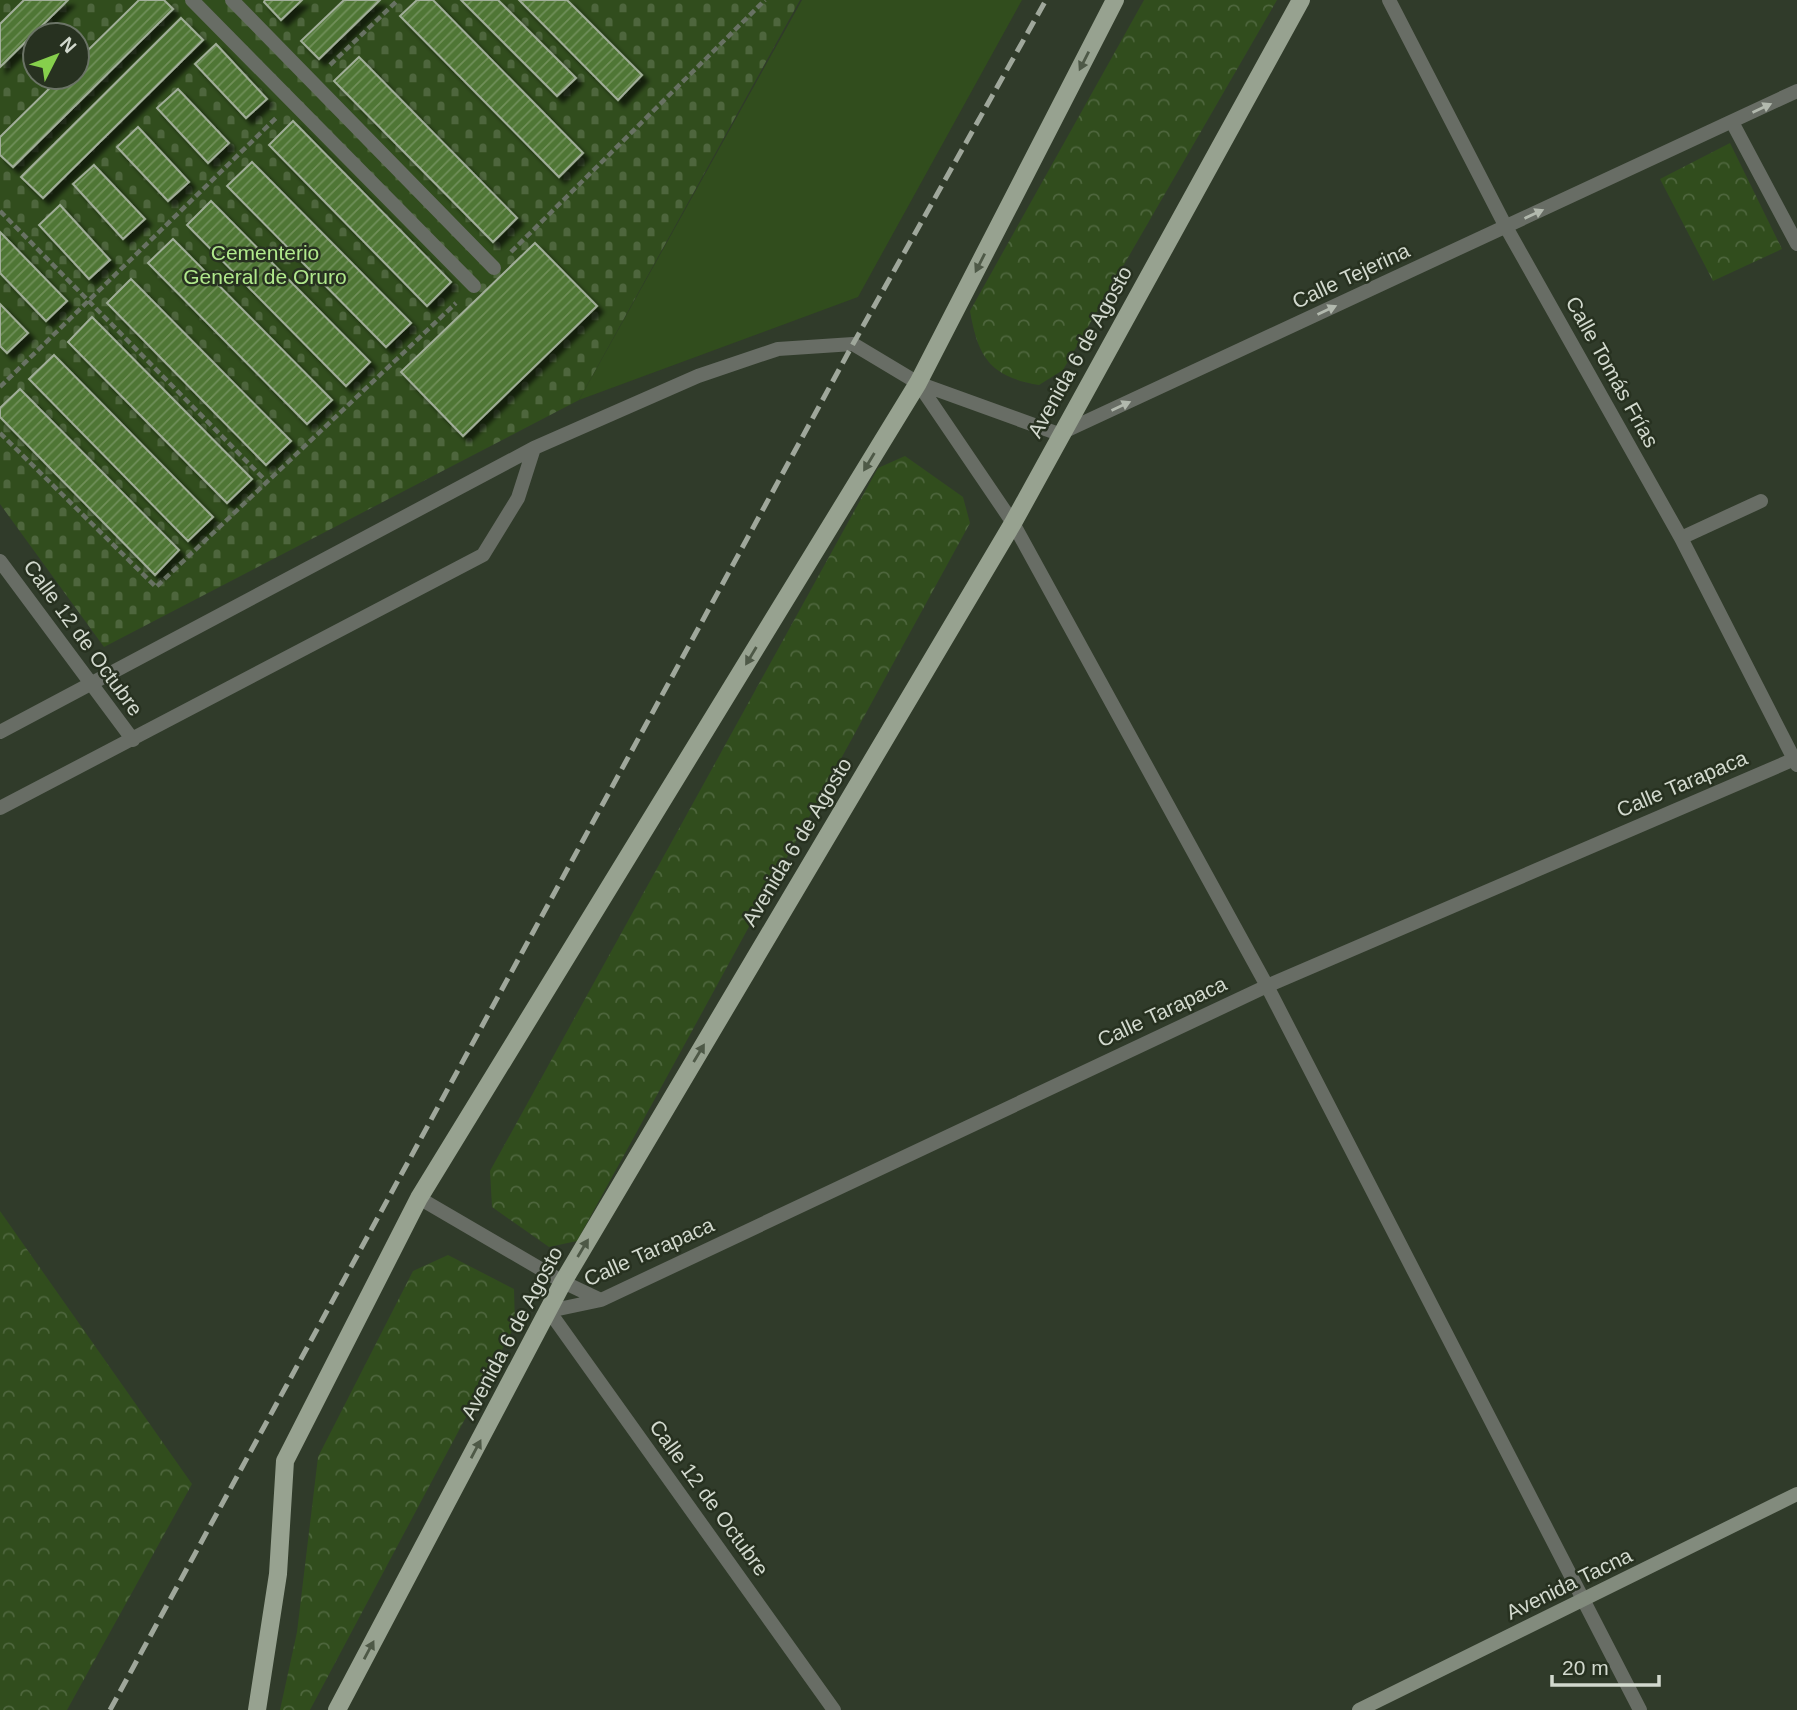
<svg xmlns="http://www.w3.org/2000/svg" width="1797" height="1710" font-family="Arial,sans-serif">
<style>
.cemetery{fill:url(#cemetery-stones);fill-rule:evenodd}
.park{fill:url(#park-crowns)}
.garden{fill:#314d1d}
.building{fill:url(#building-hatch);stroke:#a1ae99;stroke-width:2;filter:url(#shadow)}
.lines{fill:none;stroke-linecap:round;stroke-linejoin:round}
.path{stroke:#687263;stroke-width:4.5;stroke-dasharray:7 3.5;stroke-linecap:butt}
.service{stroke:#686d65;stroke-width:14}
.minor{stroke:#686d65;stroke-width:14}
.secondary{stroke:#828b7d;stroke-width:14}
.primary{stroke:#97a290;stroke-width:18}
.rail{stroke:#9fa79b;stroke-width:5;stroke-dasharray:14 7;stroke-linecap:butt}
.oneway{fill:#4e5947}
.oneway2{fill:#b2b9ae}
.labels{text-anchor:middle;stroke-width:5;stroke-linejoin:round;paint-order:stroke}
.park-label{font-size:21px;fill:#b1e98c;stroke:#273120}
.street-label{font-size:21px;fill:#d2d9ce;stroke:#273120}
</style>
<defs>
<pattern id="cemetery-stones" width="16" height="16" patternUnits="userSpaceOnUse" patternTransform="scale(1.75)"><rect width="16" height="16" fill="#314d1d"/><path d="M2 7V4a2 2 0 0 1 4 0v3zM10 15v-3a2 2 0 0 1 4 0v3z" fill="#4e663d"/></pattern>
<pattern id="park-crowns" width="20" height="18" patternUnits="userSpaceOnUse" patternTransform="scale(1.75)"><rect width="20" height="18" fill="#314d1d"/><path d="M2 6a3 3 0 1 1 6 0M12 15a3 3 0 1 1 6 0" fill="none" stroke="#4e663d"/></pattern>
<pattern id="building-hatch" width="6" height="6" patternUnits="userSpaceOnUse" patternTransform="scale(1.75)"><rect width="6" height="6" fill="#4f7634"/><path d="M-1 1l2-2M0 6l6-6M5 7l2-2" fill="none" stroke="#708f5a"/></pattern>
<filter id="shadow"><feDropShadow dx="6" dy="6" stdDeviation="2" flood-color="#0009"/></filter>
</defs>
<rect width="100%" height="100%" fill="#303b2a"/>
<path class="cemetery" d="M0,0H800L579,400L104,647L0,504ZM35,35H77V77H35Z"/>
<path class="park" d="M1144,0H1277L1063,370L1039,385C991,377 978,358 970,311Z
M1730,143L1782,249L1713,281L1660,179Z
M905,456L963,497L970,523L577,1241L549,1247L492,1207L490,1171L878,468Z
M0,1211L192,1484L67,1710H0Z
M448,1255L514,1289L515,1325L310,1710H280L297,1632L318,1457L413,1271Z"/>
<path class="garden" d="M802,0H1022L858,297L579,400Z"/>
<path class="building" d="M24,0H68L0,67V24Z
M139,0H164L173,9L13,167L0,155V137L61,77H77V61Z
M265,0H302L281,20L264,2Z
M344,0H380L319,59L301,41Z
M417,0H433L583,153L559,177L400,16Z
M461,0H498L576,78L557,96Z
M519,0H567L642,75L618,100Z
M181,18L203,40L43,198L21,177Z
M216,44L267,99L246,118L195,64Z
M359,57L517,218L493,242L334,81Z
M178,89L229,143L208,163L157,108Z
M293,121L451,282L427,306L269,145Z
M138,127L189,182L168,201L117,147Z
M252,162L411,323L386,347L227,186Z
M94,165L145,219L123,239L73,184Z
M211,201L370,362L346,386L187,225Z
M60,205L110,260L89,279L39,225Z
M0,232L67,301L46,321L0,273Z
M173,239L332,400L307,424L148,263Z
M535,243L597,306L463,436L401,372Z
M131,279L291,441L266,465L107,303Z
M0,304L28,333L7,353L0,346Z
M92,317L252,479L227,503L68,342Z
M54,355L213,517L188,541L29,379Z
M20,389L179,550L155,575L0,417V408Z"/>
<g class="lines">
<path class="path" d="M330,65L398,0
M0,211L267,482
M511,252L765,0
M0,387L276,118
M0,433L156,587L456,303"/>
<path class="service" d="M192,0L474,286
M232,0L494,268"/>
<path class="minor" d="M1389,0L1506,227L1681,538L1797,765
M1732,122L1797,244
M918,383L1059,434L1797,91
M1681,538L1761,501
M0,561L133,740
M0,732L534,448L698,376L778,349L853,344L918,383L1013,523L1267,986L1640,1710
M0,808L483,555L518,498L534,448
M419,1198L563,1282L601,1300
M834,1710L549,1311L601,1300L1267,986L1797,758"/>
<path class="secondary" d="M1359,1710L1797,1494"/>
<path class="primary" d="M257,1710L278,1574L285,1461L419,1198L918,383L1115,0
M337,1710L563,1282L1013,523L1301,0"/>
<path class="rail" d="M110,1710L853,344L1046,0"/>
</g>
<defs><path id="oneway-solid" d="M-6-.8H1V-3.2L6.5 0L1 3.2V.8H-6Z" transform="scale(1.75)"/></defs>
<g class="oneway">
<use href="#oneway-solid" transform="translate(1084 61) rotate(117)"/>
<use href="#oneway-solid" transform="translate(980 263) rotate(117)"/>
<use href="#oneway-solid" transform="translate(869 462) rotate(121)"/>
<use href="#oneway-solid" transform="translate(751 656) rotate(121)"/>
<use href="#oneway-solid" transform="translate(699 1053) rotate(-59)"/>
<use href="#oneway-solid" transform="translate(583 1248) rotate(-59)"/>
<use href="#oneway-solid" transform="translate(476 1449) rotate(-62)"/>
<use href="#oneway-solid" transform="translate(369 1650) rotate(-62)"/>
</g>
<g class="oneway2">
<use href="#oneway-solid" transform="translate(1762 108) rotate(-25)"/>
<use href="#oneway-solid" transform="translate(1534 214) rotate(-25)"/>
<use href="#oneway-solid" transform="translate(1327 310) rotate(-25)"/>
<use href="#oneway-solid" transform="translate(1121 406) rotate(-25)"/>
</g>
<g class="labels">
<g class="park-label">
<text x="265" y="260">Cementerio<tspan x="265" dy="24">General de Oruro</tspan></text>
</g>
<g class="street-label">
<text transform="translate(1351 276) rotate(-25)" y="7">Calle Tejerina</text>
<text transform="translate(1080 352) rotate(-61)" y="7">Avenida 6 de Agosto</text>
<text transform="translate(1612 372) rotate(61)" y="7">Calle Tomás Frías</text>
<text transform="translate(83 638) rotate(54)" y="7">Calle 12 de Octubre</text>
<text transform="translate(1682 784) rotate(-23)" y="7">Calle Tarapaca</text>
<text transform="translate(797 842) rotate(-59)" y="7">Avenida 6 de Agosto</text>
<text transform="translate(1162 1012) rotate(-25)" y="7">Calle Tarapaca</text>
<text transform="translate(649 1252) rotate(-24)" y="7">Calle Tarapaca</text>
<text transform="translate(512 1333) rotate(-62)" y="7">Avenida 6 de Agosto</text>
<text transform="translate(709 1498) rotate(54)" y="7">Calle 12 de Octubre</text>
<text transform="translate(1569 1584) rotate(-26)" y="7">Avenida Tacna</text>
</g>
</g>
<g transform="translate(56 56) rotate(48)"><circle r="33" fill="#273120" stroke="#6b7466" stroke-width="2"/>
<path d="M0-5L12 26L0 18L-12 26Z" fill="#86cf4c"/>
<text y="-10" font-size="19" font-weight="bold" text-anchor="middle" fill="#d2d9ce">N</text>
</g>
<path d="M1552 1675v10h107v-10" fill="none" stroke="#d2d9ce" stroke-width="3.5"/>
<text x="1562" y="1675" font-size="21" fill="#d2d9ce" stroke="#273120" stroke-width="5" paint-order="stroke">20 m</text>
</svg>
